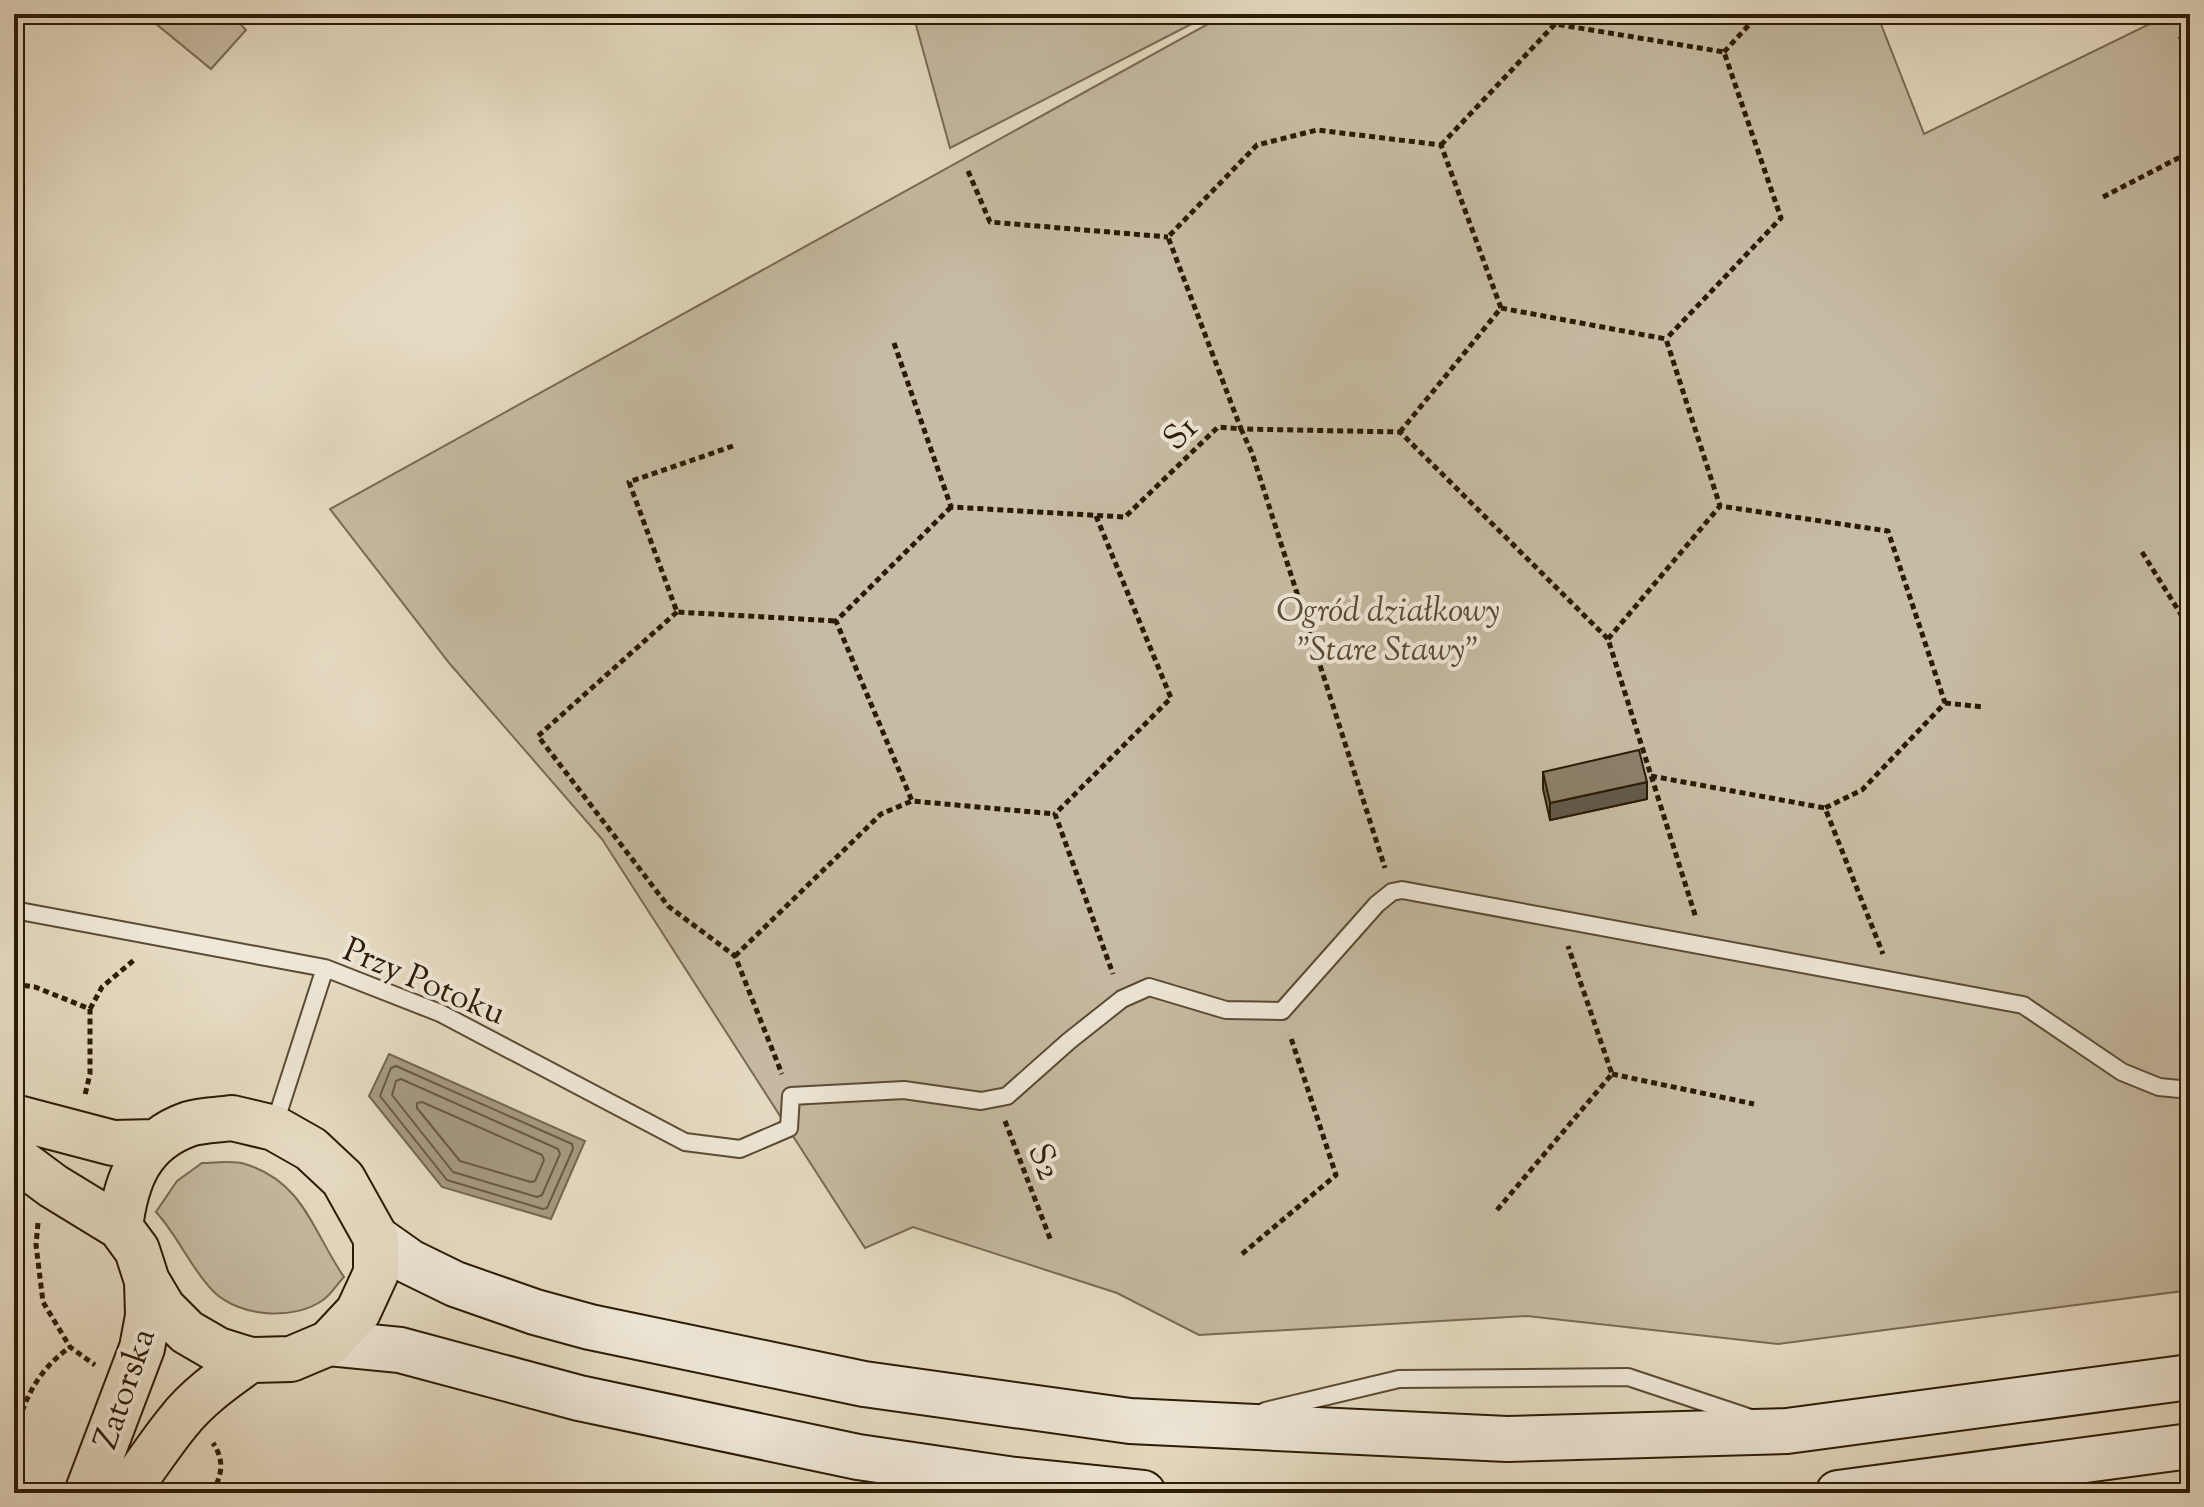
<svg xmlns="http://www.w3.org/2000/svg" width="2204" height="1507" font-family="'Sorts Mill Goudy',serif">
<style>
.green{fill:#c6bba3;stroke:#786b54;stroke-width:2}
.water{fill:#a69a82;stroke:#756750;stroke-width:2}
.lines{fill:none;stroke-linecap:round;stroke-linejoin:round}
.shore{stroke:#685a44;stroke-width:2}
.service-casing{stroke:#5a4b34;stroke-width:20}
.secondary-casing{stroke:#2b1b05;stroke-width:48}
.primary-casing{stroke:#2b1b05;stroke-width:48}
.path{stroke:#2b1b05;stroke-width:5;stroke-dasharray:6 4;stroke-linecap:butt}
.service{stroke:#efe8d8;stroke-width:16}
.secondary{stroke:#efe8d8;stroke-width:44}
.primary{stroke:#e6dcc3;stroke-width:44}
.wall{fill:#786d59;stroke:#2b1b05;stroke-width:2}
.shaded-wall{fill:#625949;stroke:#2b1b05;stroke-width:2}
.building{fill:#8c7f68;stroke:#2b1b05;stroke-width:2}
.labels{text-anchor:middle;stroke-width:8;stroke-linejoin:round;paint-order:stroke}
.street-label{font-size:34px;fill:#2b1b05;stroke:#efe8d8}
.park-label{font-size:34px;font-style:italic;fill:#5a4b34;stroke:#efe8d8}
</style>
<rect width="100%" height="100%" fill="#e6dcc3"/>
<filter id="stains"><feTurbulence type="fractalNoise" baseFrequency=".0025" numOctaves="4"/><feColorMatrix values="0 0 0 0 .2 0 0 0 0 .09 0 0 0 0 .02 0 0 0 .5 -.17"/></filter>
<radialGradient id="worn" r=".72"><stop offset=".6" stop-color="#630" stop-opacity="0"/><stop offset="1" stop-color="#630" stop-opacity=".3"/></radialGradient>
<path class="green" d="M144,14H231L246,30L211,69Z
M913,14H1211L950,148Z
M1226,14H1877L1924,134L2170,14H2190V1290L1778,1344L1527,1316L1199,1335L1117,1293L913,1227L865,1248L602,839L450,664L330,509Z
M202,1163C215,1163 233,1160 245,1164C304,1182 313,1232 344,1277C337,1284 331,1295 323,1300C294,1321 240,1317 214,1292C190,1268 179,1237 156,1212L177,1181Z"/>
<path class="water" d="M389,1054L585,1141L551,1219L442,1187L369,1096Z"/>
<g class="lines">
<path class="shore" d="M396,1066L572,1144L573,1149L547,1208L543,1209L447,1180L380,1096L391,1068Z
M401,1079L558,1149L560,1154L542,1195L537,1197L453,1172L392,1095L396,1081Z
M422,1102L542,1155L544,1160L535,1181L531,1182L460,1161L417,1108V1103Z"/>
<g class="service-casing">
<path id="service" d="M2168,14V15
M14,910L325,968L440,1013L685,1142L740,1149L789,1128L791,1096L904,1090L981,1101L1007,1096L1069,1041L1122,999L1149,987L1226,1010L1282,1011L1377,904L1392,892L1402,890L2023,1005L2122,1072L2159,1087L2190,1090
M274,1126L325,968
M1265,1411L1399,1379L1628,1377L1748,1417"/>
</g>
<g class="secondary-casing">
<path id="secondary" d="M376,1238L410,1262L455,1284L535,1312L590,1327L864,1384L1130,1421L1507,1439L1787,1431L2190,1377
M329,1343L400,1350L579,1398L858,1457L1015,1480L1143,1493
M1838,1493L2190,1446"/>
</g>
<g class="primary-casing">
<path id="primary" d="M14,1117L113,1143L155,1142
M232,1118L274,1128L311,1149L343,1179L376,1238V1273L358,1312L329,1343L291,1359L250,1360L218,1350L187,1332L163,1308L147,1281L137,1250L120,1227C126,1180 140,1141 189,1124C202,1120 219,1120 232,1118Z
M14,1157L53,1186L120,1227
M87,1493L142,1348L148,1316L147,1281
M125,1493C144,1470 159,1445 178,1422C197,1397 225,1378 250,1360"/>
</g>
<path class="path" d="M1552,14L1555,24
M2180,36L2190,53
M1724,52L1759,14
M1441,145L1555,24L1724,52L1781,218L1666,339
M968,171L990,222L1168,237
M2103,197L2190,152
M1501,308L1666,339L1720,506
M894,343L951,507L1125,517L1218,427L1241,429L1252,453L1385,868
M1400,432L1501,308L1441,145L1317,130L1257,145L1168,237L1241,429L1400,432L1608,639L1696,918
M733,446L629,482L677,612L836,621
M951,507L836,621L912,801L1055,814
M1096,516L1171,698L1055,814L1113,974
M2142,552L2190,629
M677,612L538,736L668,906L735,956L782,1074
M1608,639L1720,506L1888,531L1945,703L1862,790L1825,808L1883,954
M1945,703L1984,707
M1651,776L1825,808
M735,956L881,814L912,801
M14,984L35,987L90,1009V1074L85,1095
M90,1009L102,987L134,960
M1612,1074L1754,1104
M1005,1121L1051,1241
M1497,1210L1612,1074L1568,946
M38,1223L36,1245L43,1302L70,1347L95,1365
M1242,1254L1336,1175L1290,1035
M14,1440C23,1400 37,1371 70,1347
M212,1493C222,1475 225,1461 213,1443"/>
<use href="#service" class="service"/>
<use href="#secondary" class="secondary"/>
<use href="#primary" class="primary"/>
</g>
<path class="wall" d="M1543,772L1647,799L1550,820L1543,789Z"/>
<path class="shaded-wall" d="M1647,782V799L1550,820V803Z"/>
<path class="building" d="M1639,750L1647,782L1550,803L1543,772Z"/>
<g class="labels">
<g class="street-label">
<text transform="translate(1179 432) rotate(-44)" y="12">S1</text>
<text transform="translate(425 980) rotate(23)" y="12">Przy Potoku</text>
<text transform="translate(1046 1161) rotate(69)" y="12">S2</text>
<text transform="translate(123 1388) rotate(-71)" y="12">Zatorska</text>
</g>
<g class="park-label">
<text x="1388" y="621">Ogród działkowy<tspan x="1388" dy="39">"Stare Stawy"</tspan></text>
</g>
</g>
<rect width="2204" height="1507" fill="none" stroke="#e6dcc3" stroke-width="48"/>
<rect x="16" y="16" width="2172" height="1475" fill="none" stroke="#2b1b05" stroke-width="4"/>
<rect x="24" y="24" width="2156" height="1459" fill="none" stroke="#2b1b05" stroke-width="2"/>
<rect width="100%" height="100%" filter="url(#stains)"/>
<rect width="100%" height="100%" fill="url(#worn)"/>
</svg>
